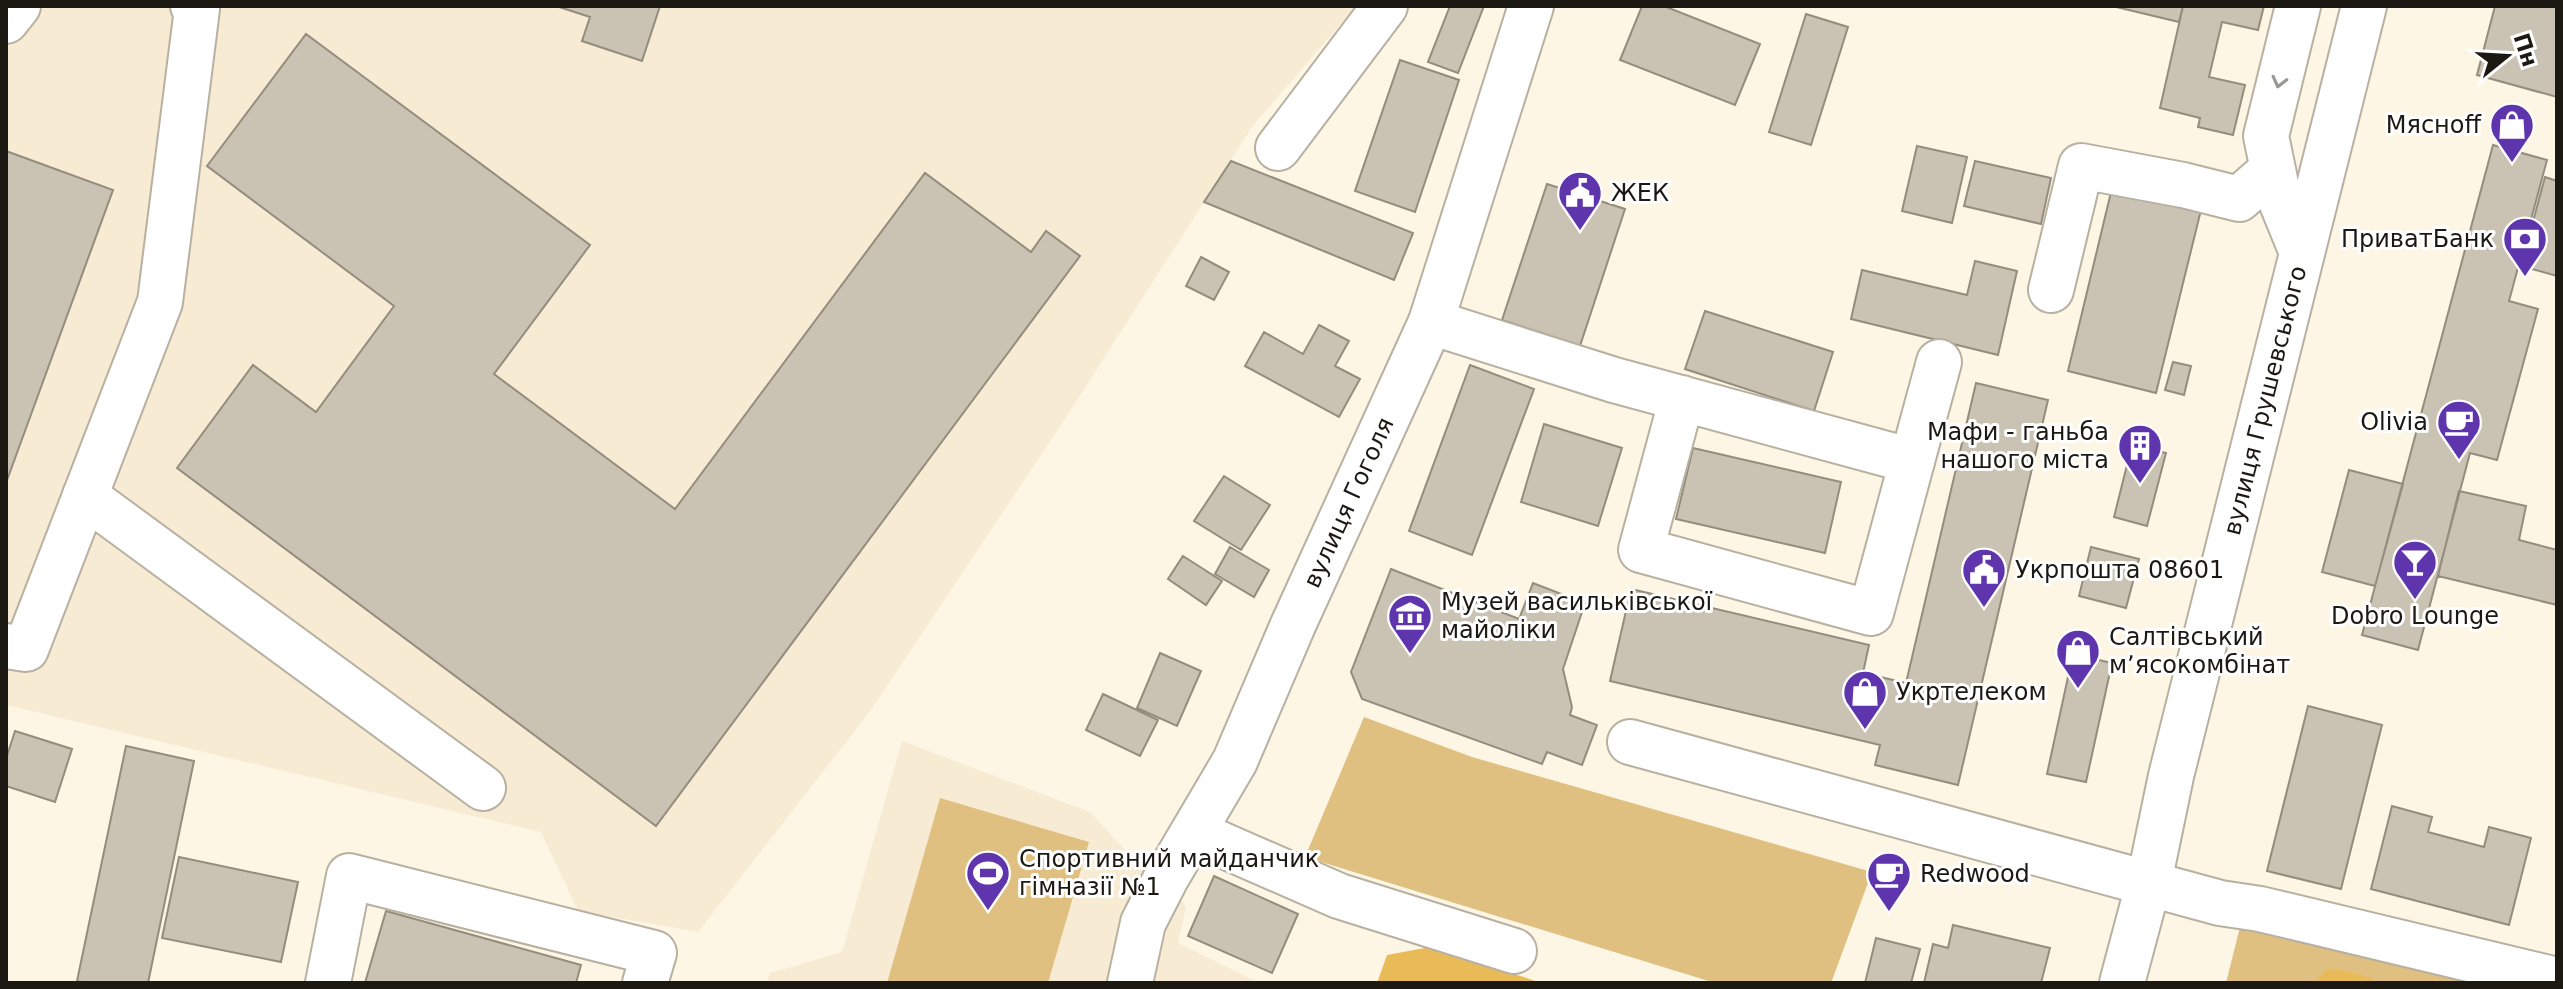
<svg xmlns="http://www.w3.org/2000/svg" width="2563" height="989" font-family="'DejaVu Sans',sans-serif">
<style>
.built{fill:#f7ebd4}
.green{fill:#e0c081}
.forest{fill:#e9bb58}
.building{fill:#cac2b3;stroke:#948c7d;stroke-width:2}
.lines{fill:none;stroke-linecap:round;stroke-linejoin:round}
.minor-casing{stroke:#b8b0a1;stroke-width:48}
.major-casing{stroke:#b8b0a1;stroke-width:48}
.minor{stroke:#fff;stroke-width:44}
.major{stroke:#fff;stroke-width:44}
.oneway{stroke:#999895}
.labels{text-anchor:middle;stroke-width:6;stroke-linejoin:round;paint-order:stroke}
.poi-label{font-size:24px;fill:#1c1913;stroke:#fff;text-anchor:start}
.street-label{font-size:24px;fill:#1c1913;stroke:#fff}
</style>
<rect width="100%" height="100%" fill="#fef6e5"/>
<path class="built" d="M6,6H1356L1252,127L1065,419L871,710L698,932L578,911L541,832L6,705Z
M902,741L1090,812L1127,852L1166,878L1186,907L1178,943L1260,983H767L770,973L842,952Z"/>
<path class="green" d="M1364,717L1472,757L1872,872L1831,983H1715L1305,857Z
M940,798L1089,842L1048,983H887Z
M2240,927L2486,983H2226Z"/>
<path class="forest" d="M1430,947L1542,983H1377L1387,955Z
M2327,969L2348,971L2373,979L2374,983H2314Z"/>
<path class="building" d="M556,6H660L642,61L582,41L590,17Z
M1450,6H1484L1458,73L1428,62Z
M1642,6H1664L1760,44L1735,105L1620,60Z
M2112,6H2183L2179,22Z
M2183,6H2264L2258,30L2222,22L2209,77L2245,85L2233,135L2198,127L2200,118L2160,108Z
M2495,6H2557V97L2477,75Z
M1806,14L1848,27L1811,145L1769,132Z
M306,34L590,245L494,374L675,509L925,173L1031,252L1046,231L1080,256L656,826L177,468L253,365L316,412L394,306L207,166Z
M1400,60L1459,80L1415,212L1355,191Z
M2493,145L2547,160L2509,301L2538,309L2497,460L2470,453L2418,650L2362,635Z
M1917,146L1967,157L1952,223L1902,211Z
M6,151L113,190L6,483Z
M1231,161L1413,233L1394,280L1204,202Z
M1975,161L2051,178L2041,224L1964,206Z
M2545,177L2557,181V276L2521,266Z
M1547,184L1625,209L1580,346L1502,320Z
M2112,188L2201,210L2156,393L2068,371Z
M1201,257L1229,272L1214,300L1186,286Z
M1975,261L2017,271L1998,355L1851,319L1862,270L1967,295Z
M1705,311L1833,352L1814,411L1685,369Z
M1319,325L1349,341L1335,366L1360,379L1339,417L1245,366L1264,332L1303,354Z
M2173,362L2191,366L2184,395L2165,390Z
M1470,365L1534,389L1472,555L1409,531Z
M1976,383L2048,400L1958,785L1875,765L1880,745L1610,681L1631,589L1869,645L1863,673L1906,683Z
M1544,424L1622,448L1598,526L1521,502Z
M2132,445L2166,453L2147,526L2114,517Z
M1693,448L1841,482L1825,553L1676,519Z
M2349,470L2403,484L2375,586L2322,572Z
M1224,476L1270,505L1241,550L1194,521Z
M2459,491L2526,506L2519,540L2557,550V605L2438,576Z
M1230,547L1269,570L1254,597L1215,574Z
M2091,547L2139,559L2126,608L2079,596Z
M1183,556L1222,581L1206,605L1168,579Z
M1391,569L1519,619L1533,583L1585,603L1563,669L1572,707L1570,715L1597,725L1582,765L1547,752L1542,764L1362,699L1351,672Z
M1160,653L1201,671L1177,726L1137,708Z
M2073,654L2112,663L2086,782L2047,774Z
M1103,694L1158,720L1140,756L1086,730Z
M2308,706L2382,725L2341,889L2267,871Z
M15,731L72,749L55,802L6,786V759Z
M126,746L194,761L148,983H84L77,981Z
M2392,806L2432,817L2428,832L2484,847L2489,827L2531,838L2509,925L2371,889Z
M179,857L298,882L281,962L162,938Z
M1214,876L1298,914L1272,973L1188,936Z
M386,911L581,965L576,983H365Z
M1953,925L2050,948L2041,983H1924L1933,944L1948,948Z
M1876,938L1920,949L1911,983H1865Z"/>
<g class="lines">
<g class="minor-casing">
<g id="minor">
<path d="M2298,6L2266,136L2278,194L2301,250"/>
<path d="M6,21L18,6"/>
<path d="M1278,148L1385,6"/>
<path d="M2051,290L2081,166L2183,185L2239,199L2272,170"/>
<path d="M1431,322L1614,380L1912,461L1871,613L1641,550L1682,398"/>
<path d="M1912,461L1939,362"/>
<path d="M85,496L483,788"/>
<path d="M6,646L26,649L160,302L197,9L193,6"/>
<path d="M1630,742L2220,903L2260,909L2557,980"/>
<path d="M1195,833L1339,896L1514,951"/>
<path d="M328,983L349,876L654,953L645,983"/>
<path id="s1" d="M1130,983L1143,923L1166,878L1235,761L1293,625L1431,322L1531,6"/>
</g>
</g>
<g class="major-casing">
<g id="major">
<path id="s2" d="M2122,983L2149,882L2171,776L2364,6"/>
</g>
</g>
<use href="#minor" class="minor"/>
<use href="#major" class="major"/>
</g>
<defs><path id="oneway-chevron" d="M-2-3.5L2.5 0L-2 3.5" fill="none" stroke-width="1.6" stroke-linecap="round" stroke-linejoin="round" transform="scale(2)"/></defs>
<use class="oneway" href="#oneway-chevron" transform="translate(2279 82) rotate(104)"/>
<defs>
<g id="shop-pin" transform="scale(2.3)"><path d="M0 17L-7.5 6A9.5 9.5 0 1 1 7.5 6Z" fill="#5f35ad" stroke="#fff"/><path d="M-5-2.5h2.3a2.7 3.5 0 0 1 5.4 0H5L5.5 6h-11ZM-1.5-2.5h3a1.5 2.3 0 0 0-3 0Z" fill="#fff"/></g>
<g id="civic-pin" transform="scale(2.3)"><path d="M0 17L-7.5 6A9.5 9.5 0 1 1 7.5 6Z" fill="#5f35ad" stroke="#fff"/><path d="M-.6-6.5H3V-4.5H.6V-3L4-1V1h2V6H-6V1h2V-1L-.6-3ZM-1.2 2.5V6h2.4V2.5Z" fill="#fff"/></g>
<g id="bank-pin" transform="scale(2.3)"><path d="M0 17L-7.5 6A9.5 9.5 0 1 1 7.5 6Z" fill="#5f35ad" stroke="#fff"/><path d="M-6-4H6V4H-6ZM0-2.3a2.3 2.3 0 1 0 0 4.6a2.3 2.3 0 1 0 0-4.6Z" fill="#fff"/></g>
<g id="cafe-pin" transform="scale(2.3)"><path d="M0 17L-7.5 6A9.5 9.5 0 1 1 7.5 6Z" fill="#5f35ad" stroke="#fff"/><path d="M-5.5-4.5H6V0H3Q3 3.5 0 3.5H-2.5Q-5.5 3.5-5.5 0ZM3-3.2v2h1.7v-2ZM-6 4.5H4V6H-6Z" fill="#fff"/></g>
<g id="building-pin" transform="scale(2.3)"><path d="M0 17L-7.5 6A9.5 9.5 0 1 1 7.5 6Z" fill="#5f35ad" stroke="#fff"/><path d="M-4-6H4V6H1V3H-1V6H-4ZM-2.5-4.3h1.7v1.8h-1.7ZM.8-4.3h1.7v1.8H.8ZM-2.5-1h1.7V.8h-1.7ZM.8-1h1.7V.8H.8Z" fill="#fff"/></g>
<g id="bar-pin" transform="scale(2.3)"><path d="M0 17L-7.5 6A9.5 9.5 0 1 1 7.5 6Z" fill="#5f35ad" stroke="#fff"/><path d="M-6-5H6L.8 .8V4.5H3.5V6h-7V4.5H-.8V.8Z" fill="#fff"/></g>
<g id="museum-pin" transform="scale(2.3)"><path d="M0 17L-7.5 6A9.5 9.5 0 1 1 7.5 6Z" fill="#5f35ad" stroke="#fff"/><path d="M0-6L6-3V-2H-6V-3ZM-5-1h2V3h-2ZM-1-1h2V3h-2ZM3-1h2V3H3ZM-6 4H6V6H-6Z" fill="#fff"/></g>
<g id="stadium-pin" transform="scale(2.3)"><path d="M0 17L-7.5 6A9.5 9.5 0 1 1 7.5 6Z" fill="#5f35ad" stroke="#fff"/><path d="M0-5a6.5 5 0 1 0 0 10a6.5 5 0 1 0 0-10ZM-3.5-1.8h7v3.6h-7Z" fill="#fff"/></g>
</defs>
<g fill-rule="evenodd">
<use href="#shop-pin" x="2512" y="125"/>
<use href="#civic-pin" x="1580" y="193"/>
<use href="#bank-pin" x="2525" y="239"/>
<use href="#cafe-pin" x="2459" y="422"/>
<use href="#building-pin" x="2140" y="446"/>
<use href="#bar-pin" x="2415" y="562"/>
<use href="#civic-pin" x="1984" y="570"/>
<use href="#museum-pin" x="1410" y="616"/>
<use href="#shop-pin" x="2078" y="651"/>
<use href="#shop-pin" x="1865" y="692"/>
<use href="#stadium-pin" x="988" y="873"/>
<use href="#cafe-pin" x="1889" y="874"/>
</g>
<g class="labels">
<g class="poi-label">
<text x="2481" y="133" text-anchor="end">Мяснoff</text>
<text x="1611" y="201">ЖЕК</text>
<text x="2494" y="247" text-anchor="end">ПриватБанк</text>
<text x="2428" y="430" text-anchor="end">Olivia</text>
<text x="2109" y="440" text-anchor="end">Мафи - ганьба<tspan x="2109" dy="28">нашого міста</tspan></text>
<text x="2015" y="578">Укрпошта 08601</text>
<text x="1441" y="610">Музей васильківської<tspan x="1441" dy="28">майоліки</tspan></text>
<text x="2415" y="624" text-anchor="middle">Dobro Lounge</text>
<text x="2109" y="645">Салтівський<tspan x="2109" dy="28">мʼясокомбінат</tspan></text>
<text x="1896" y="700">Укртелеком</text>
<text x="1019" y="867">Спортивний майданчик<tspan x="1019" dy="28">гімназії №1</tspan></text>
<text x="1920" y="882">Redwood</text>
</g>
<g class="street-label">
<text dy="8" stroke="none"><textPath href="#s2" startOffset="600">вулиця Грушевського</textPath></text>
<text dy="8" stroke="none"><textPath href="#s1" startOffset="530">вулиця Гоголя</textPath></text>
</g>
</g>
<rect width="2563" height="989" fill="none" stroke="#1c1913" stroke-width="16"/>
<g transform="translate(2507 56) rotate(72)" stroke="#ffffff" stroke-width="6" paint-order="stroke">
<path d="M0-6L14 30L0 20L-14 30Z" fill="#1c1913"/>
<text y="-12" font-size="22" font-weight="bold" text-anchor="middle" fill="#1c1913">Пн</text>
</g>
</svg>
